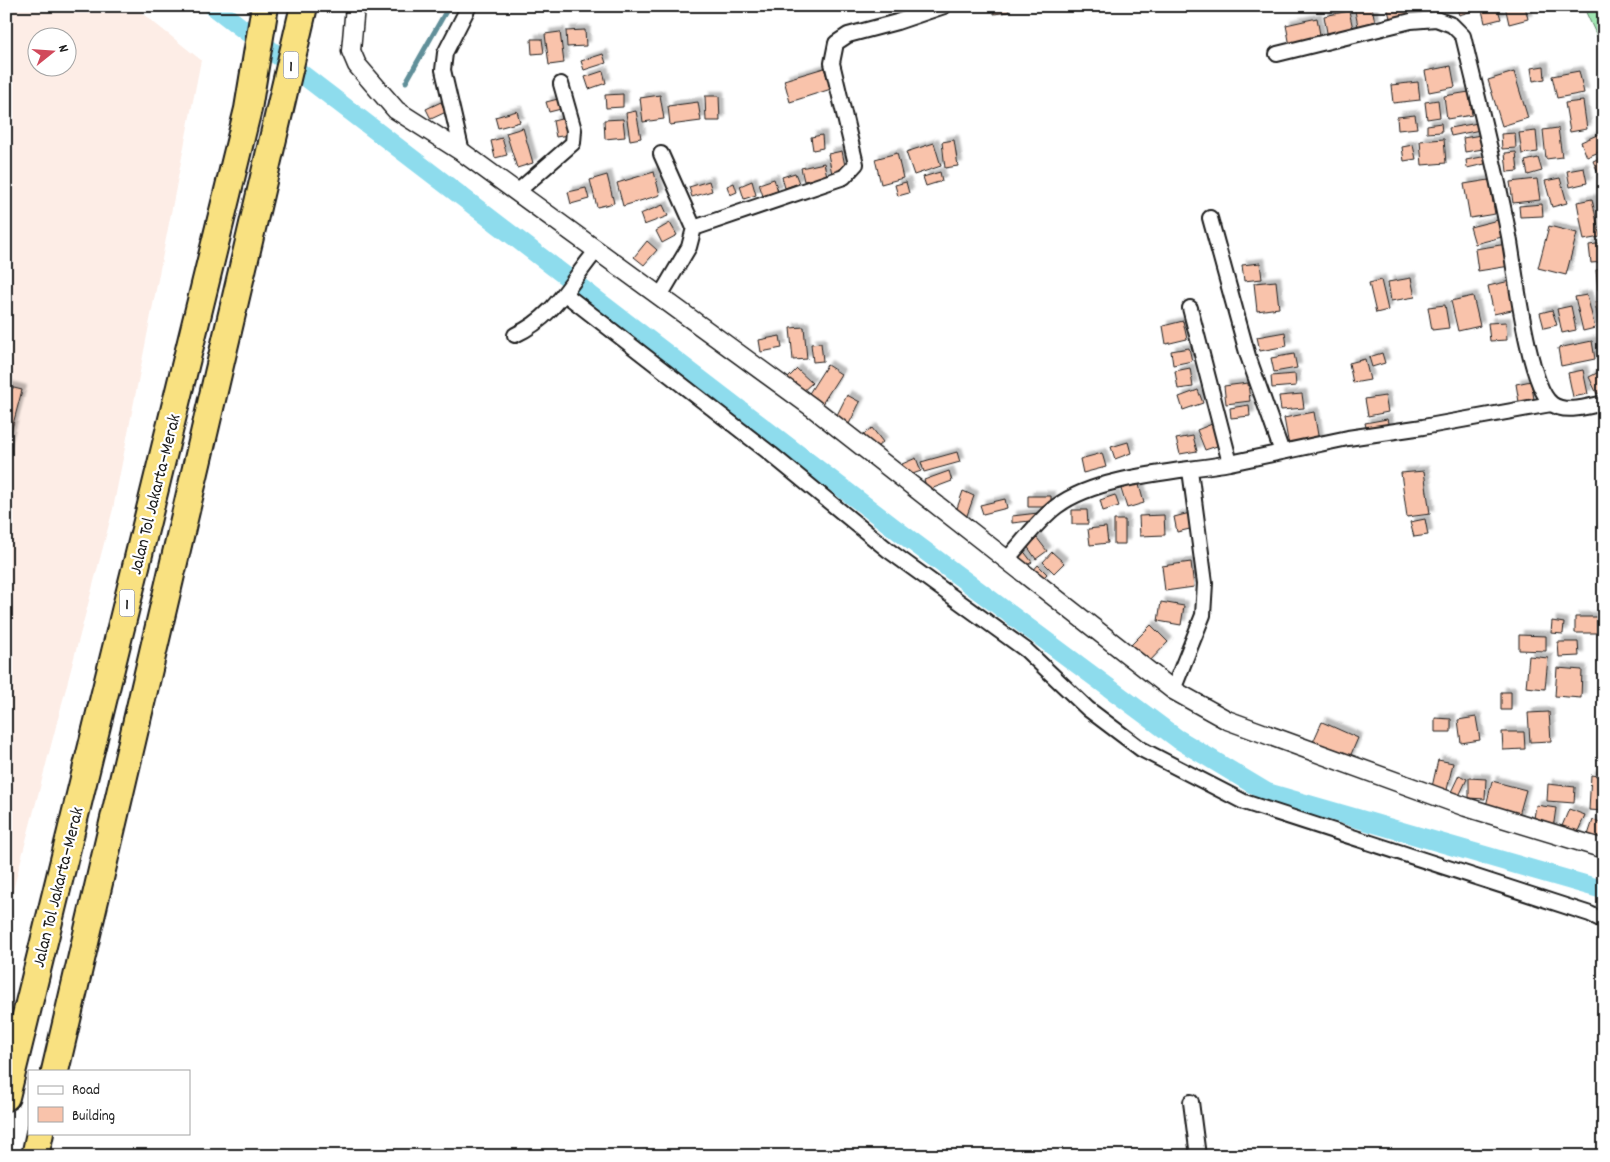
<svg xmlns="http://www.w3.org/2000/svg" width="1610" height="1162" font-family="Dekko,sans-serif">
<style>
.built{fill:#fdede6;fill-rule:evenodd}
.green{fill:#a0e6b2;stroke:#5e8167}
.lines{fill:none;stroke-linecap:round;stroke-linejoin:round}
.stream{stroke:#608f99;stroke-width:5}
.canal{stroke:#8edced;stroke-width:19}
.building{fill:#f9c3ab;stroke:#1c1c1c;filter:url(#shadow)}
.minor-casing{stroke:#1c1c1c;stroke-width:18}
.tertiary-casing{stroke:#1c1c1c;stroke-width:21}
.motorway-casing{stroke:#1c1c1c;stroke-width:30}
.minor{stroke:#fff;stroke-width:14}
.tertiary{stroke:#fff;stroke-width:18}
.motorway{stroke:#f9e181;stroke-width:26}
.labels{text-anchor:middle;stroke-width:4.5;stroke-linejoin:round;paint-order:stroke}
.shield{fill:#fff;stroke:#606060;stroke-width:1}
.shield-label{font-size:16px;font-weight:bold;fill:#1c1c1c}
.street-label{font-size:18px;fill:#1c1c1c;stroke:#fff}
</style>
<defs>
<filter id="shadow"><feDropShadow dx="4.5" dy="-4.5" stdDeviation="1" flood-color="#0004"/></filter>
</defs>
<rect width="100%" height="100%" fill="#fff"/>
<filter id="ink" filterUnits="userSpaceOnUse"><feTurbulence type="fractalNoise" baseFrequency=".02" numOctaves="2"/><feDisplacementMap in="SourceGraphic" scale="10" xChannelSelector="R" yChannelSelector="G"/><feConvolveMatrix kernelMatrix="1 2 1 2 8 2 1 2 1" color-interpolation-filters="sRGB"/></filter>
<g filter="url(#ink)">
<path class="built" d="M6,6H133L201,60L113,509L6,917ZM38,38H68V68H38Z"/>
<path class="green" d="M1583,6H1604V51Z"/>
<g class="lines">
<path class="stream" d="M406,82L449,6"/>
<path class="canal" d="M213,6L901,533L1178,739L1266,792L1604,890"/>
</g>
<path class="building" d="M993,6H1008L1009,12L994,14Z
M1354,6H1372L1375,23L1358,26Z
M1387,6H1412L1415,17L1391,22Z
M1424,6H1442V8L1426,13Z
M1456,6H1475L1476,10L1459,15Z
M1481,6H1497L1501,19L1485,23Z
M1505,6H1525L1528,19L1509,24Z
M1349,11L1354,33L1328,38L1324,16Z
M1317,18L1321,40L1290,46L1286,25Z
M585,30L586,46L567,47L566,31Z
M560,32L564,63L549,65L545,34Z
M531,39H542L544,53L532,54Z
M603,54L606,63L584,70L581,61Z
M1451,66L1455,87L1429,92L1425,71Z
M1544,66L1545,79L1533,81L1531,68Z
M824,68L831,89L790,102L784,80Z
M603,71L606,83L589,89L585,77Z
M1579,71L1584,93L1557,98L1552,76Z
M1514,72L1528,118L1502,126L1488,80Z
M1418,82L1420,100L1393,103L1391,85Z
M1469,92L1472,115L1447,119L1444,96Z
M623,94V107L606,108L605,95Z
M660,95L664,119L643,122L640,98Z
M705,96H719L720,121H706Z
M558,99L561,109L549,112L546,102Z
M1438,100L1440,117L1427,119L1425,102Z
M1583,101L1587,129L1570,132L1565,103Z
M441,102L446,112L431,119L426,109Z
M698,102L701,121L670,125L668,106Z
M517,111L520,122L498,128L495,117Z
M636,111L641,138L630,140L626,113Z
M1415,115L1417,128L1398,130L1397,117Z
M565,118L568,135L556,137L553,121Z
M623,119L625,137L605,139L604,120Z
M1441,123L1442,132L1427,133V125Z
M1478,123L1480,130L1451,136L1449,128Z
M523,128L533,163L517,168L506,133Z
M1558,128L1562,157L1546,159L1543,130Z
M1536,131L1538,152L1522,154L1519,133Z
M1604,132V150L1587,157L1581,142Z
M1515,133L1516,148L1502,149L1501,134Z
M822,135L823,148L813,150L811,137Z
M1481,135L1483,149L1465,152L1463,138Z
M502,138L507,155L495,158L491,141Z
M1444,139L1446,163L1422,165L1420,141Z
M954,140L958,166L945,168L942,142Z
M934,143L941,166L914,175L906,152Z
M1413,145L1416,159L1404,161L1402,147Z
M842,151L846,171L832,174L828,154Z
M1516,152L1518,171L1507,172L1505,153Z
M897,153L903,178L881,184L875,159Z
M1487,156L1489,163L1467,168L1466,160Z
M1604,156V184H1603L1593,161Z
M1538,158L1542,171L1528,175L1525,161Z
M824,163L827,176L804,181L801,168Z
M1584,168L1587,183L1570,187L1567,171Z
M654,172L660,195L623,206L617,183Z
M940,172L942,181L926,186L923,177Z
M795,173L799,183L785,188L782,177Z
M607,175L614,203L597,207L590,180Z
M1560,178L1567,203L1552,207L1545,181Z
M774,179L778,191L763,196L759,184Z
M1537,179L1540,200L1513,203L1510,182Z
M1489,180L1495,214L1470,218L1464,184Z
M709,181L712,191L692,197L689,187Z
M752,181L756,195L744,199L740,186Z
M906,182L909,193L898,196L895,185Z
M734,183L737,192L730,195L727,186Z
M586,188L589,199L571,204L568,192Z
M1592,199L1600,237L1584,240L1577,202Z
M1542,204L1543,216L1520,217L1519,206Z
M663,205L668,216L644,225L640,214Z
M1498,220L1502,237L1475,244L1470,227Z
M670,223L677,235L662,243L656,231Z
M1549,226L1577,233L1566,275L1538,268Z
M647,241L657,250L644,265L634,257Z
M1604,243V262L1591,263L1589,245Z
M1507,244L1510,266L1478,271L1475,249Z
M1260,263L1262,279L1244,281L1242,265Z
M1604,269V289L1598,290L1596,270Z
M1411,278L1415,297L1391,301L1388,282Z
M1381,280L1388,310L1376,313L1369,283Z
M1276,281L1279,308L1257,311L1254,283Z
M1510,281L1516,309L1494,314L1488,286Z
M1587,295L1595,328L1583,331L1575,297Z
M1473,296L1480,326L1458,331L1451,301Z
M1604,300V324L1599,325L1595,302Z
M1445,305L1449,328L1432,330L1428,307Z
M1571,306L1576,330L1562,333L1557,309Z
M1552,310L1557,325L1544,328L1540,313Z
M1183,321L1187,339L1166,344L1163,326Z
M1506,322L1507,340L1490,341L1488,323Z
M804,327L807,359L793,360L790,328Z
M1285,332L1287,346L1260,351L1257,337Z
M1604,333V345H1603L1601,334Z
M780,336L782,348L761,352L759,340Z
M1592,341L1595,359L1561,366L1558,348Z
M821,343L823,361L813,362L811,344Z
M1189,348L1192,361L1173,365L1171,351Z
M1382,353L1385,363L1372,367L1369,357Z
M1294,354L1297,368L1274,372L1271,358Z
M1604,354V367L1600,355Z
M1365,359L1370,380L1353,383L1349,363Z
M827,365L841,374L822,404L808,395Z
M1190,368L1193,387L1178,389L1175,371Z
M797,369L812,383L801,393L787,379Z
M1583,370L1588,394L1573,397L1568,373Z
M1599,372L1604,381V391L1597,394L1589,377Z
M1295,374L1296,386L1272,388L1271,376Z
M1531,381L1534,399L1519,402L1516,384Z
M1248,383L1250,401L1226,404L1224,386Z
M6,386L22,390L6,451Z
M1198,390L1203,403L1183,410L1179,397Z
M1302,394L1304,408L1281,410L1279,396Z
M847,395L860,402L849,424L836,417Z
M1385,396L1388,412L1368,416L1365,399Z
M1249,405L1250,416L1231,418L1230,408Z
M1314,412L1319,441L1289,446L1284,418Z
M1387,419L1389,427L1367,431L1365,423Z
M1212,424L1220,445L1205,450L1197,430Z
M872,428L883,442L872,451L861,437Z
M1193,436L1197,451L1180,454L1176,439Z
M1128,442L1131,453L1115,459L1111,447Z
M957,452L960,462L924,472L921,462Z
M1102,453L1106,467L1083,473L1080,459Z
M916,458L921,471L907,476L902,464Z
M949,471L952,481L928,490L924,480Z
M1424,471L1430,514L1407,517L1401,473Z
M1138,481L1144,503L1127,508L1120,486Z
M963,491L974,496L965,521L954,517Z
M1115,495L1119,506L1103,511L1100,500Z
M1028,496H1051V507H1028Z
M1005,499L1007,508L983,514L980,505Z
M1072,510H1087L1088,524H1072Z
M1038,513L1039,520L1012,523V516Z
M1190,513L1194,528L1177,532L1174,517Z
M1164,515L1165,535L1140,536L1139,516Z
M1425,519L1428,535L1414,537L1410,522Z
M1114,520H1125V544H1114Z
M1106,527L1108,543L1090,545L1088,529Z
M1037,538L1047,551L1036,559L1027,546Z
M1022,549L1032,562L1024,567L1015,553Z
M1052,552L1064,563L1054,573L1043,562Z
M1191,562L1194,587L1165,591L1162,566Z
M1038,565L1047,574L1040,581L1031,573Z
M1161,602L1184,606L1181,625L1158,621Z
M1575,617H1597V633H1575Z
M1552,621L1564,623L1563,634L1551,633Z
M1151,625L1168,642L1147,664L1130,646Z
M1519,635L1546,636V651L1519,650Z
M1558,642H1578L1579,656L1559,657Z
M1529,656L1548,658L1545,689L1526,687Z
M1557,668L1582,670L1581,698L1555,696Z
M1501,692H1511V710H1501Z
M1549,712L1551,741L1530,742L1528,713Z
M1476,717L1480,740L1461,743L1458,720Z
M1435,718L1451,719V732H1435Z
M1322,722L1358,738L1349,759L1313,742Z
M1502,732H1524L1525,749L1503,750Z
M1438,760L1453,763L1447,790L1432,787Z
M1459,775L1467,779L1459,796L1451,792Z
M1591,775L1604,777V811L1589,810Z
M1469,778L1486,779L1485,799L1469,798Z
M1492,781L1526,790L1518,819L1485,810Z
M1548,784L1575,787L1574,803L1547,801Z
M1536,805L1556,808L1553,829L1533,825Z
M1569,809L1585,815L1575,838L1560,831Z
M1593,820L1604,823V844L1587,838Z"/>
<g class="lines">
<g class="minor-casing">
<path id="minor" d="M1277,54L1411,21L1436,19L1452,25L1463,36C1479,103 1496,169 1509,236C1515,269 1528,386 1552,404C1565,414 1589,406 1604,403
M462,152L443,70L445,53L469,6
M517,192L573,143L574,130L561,84
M1210,218L1248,356L1282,452
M694,228L844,177L856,164L832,63L836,43L848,35L897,22L944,6
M565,294L771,454L888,550L1026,650L1088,709L1141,749L1244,802L1590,914L1604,921
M660,296L689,247L694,228L661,154
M515,335C556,316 569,283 597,250
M1230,463L1348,438L1423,427L1551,404
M1007,559C1023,542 1038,520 1057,506C1099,475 1179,472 1230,463L1190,308
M1173,690L1203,615L1205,583L1190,470
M1191,1102L1198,1156"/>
</g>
<g class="tertiary-casing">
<path id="tertiary" d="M355,6L351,51L357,65L396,110L462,152L813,408L1173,690L1227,720L1466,807L1604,849"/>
</g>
<g class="motorway-casing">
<path id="motorway" d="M55,1071L304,6
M6,1097L248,109L265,6
M35,1156L40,1133"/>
</g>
<use href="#minor" class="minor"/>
<use href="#tertiary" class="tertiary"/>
<use href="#motorway" class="motorway"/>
</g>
</g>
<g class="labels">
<g class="shield">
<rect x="283.5" y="51.5" width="15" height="27" rx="4"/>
<rect x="119.5" y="589.5" width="15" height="27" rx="4"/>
</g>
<g class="shield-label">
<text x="291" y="71">1</text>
<text x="127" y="609">1</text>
</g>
<g class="street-label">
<text transform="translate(154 494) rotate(-76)" y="6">Jalan Tol Jakarta–Merak</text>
<text transform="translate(57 887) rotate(-76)" y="6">Jalan Tol Jakarta–Merak</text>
</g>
</g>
<rect width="1610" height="1162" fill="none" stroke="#fff" stroke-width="25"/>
<rect x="12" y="12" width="1585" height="1137" fill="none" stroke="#1c1c1c" stroke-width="2" filter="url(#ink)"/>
<rect x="28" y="1070" width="162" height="65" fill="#ffffff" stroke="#a4a4a4"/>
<rect x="38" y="1086" width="25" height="8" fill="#ffffff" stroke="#a4a4a4"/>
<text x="72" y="1094" font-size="15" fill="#1c1c1c">Road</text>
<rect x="38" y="1107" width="25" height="15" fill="#f9c3ab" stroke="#a4a4a4"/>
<text x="72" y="1120" font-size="15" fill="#1c1c1c">Building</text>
<g transform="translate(52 52) rotate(73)"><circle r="24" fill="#ffffff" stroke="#a4a4a4"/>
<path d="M0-4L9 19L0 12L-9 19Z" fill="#d1495b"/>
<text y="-8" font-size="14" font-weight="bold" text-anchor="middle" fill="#1c1c1c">N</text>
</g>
</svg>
